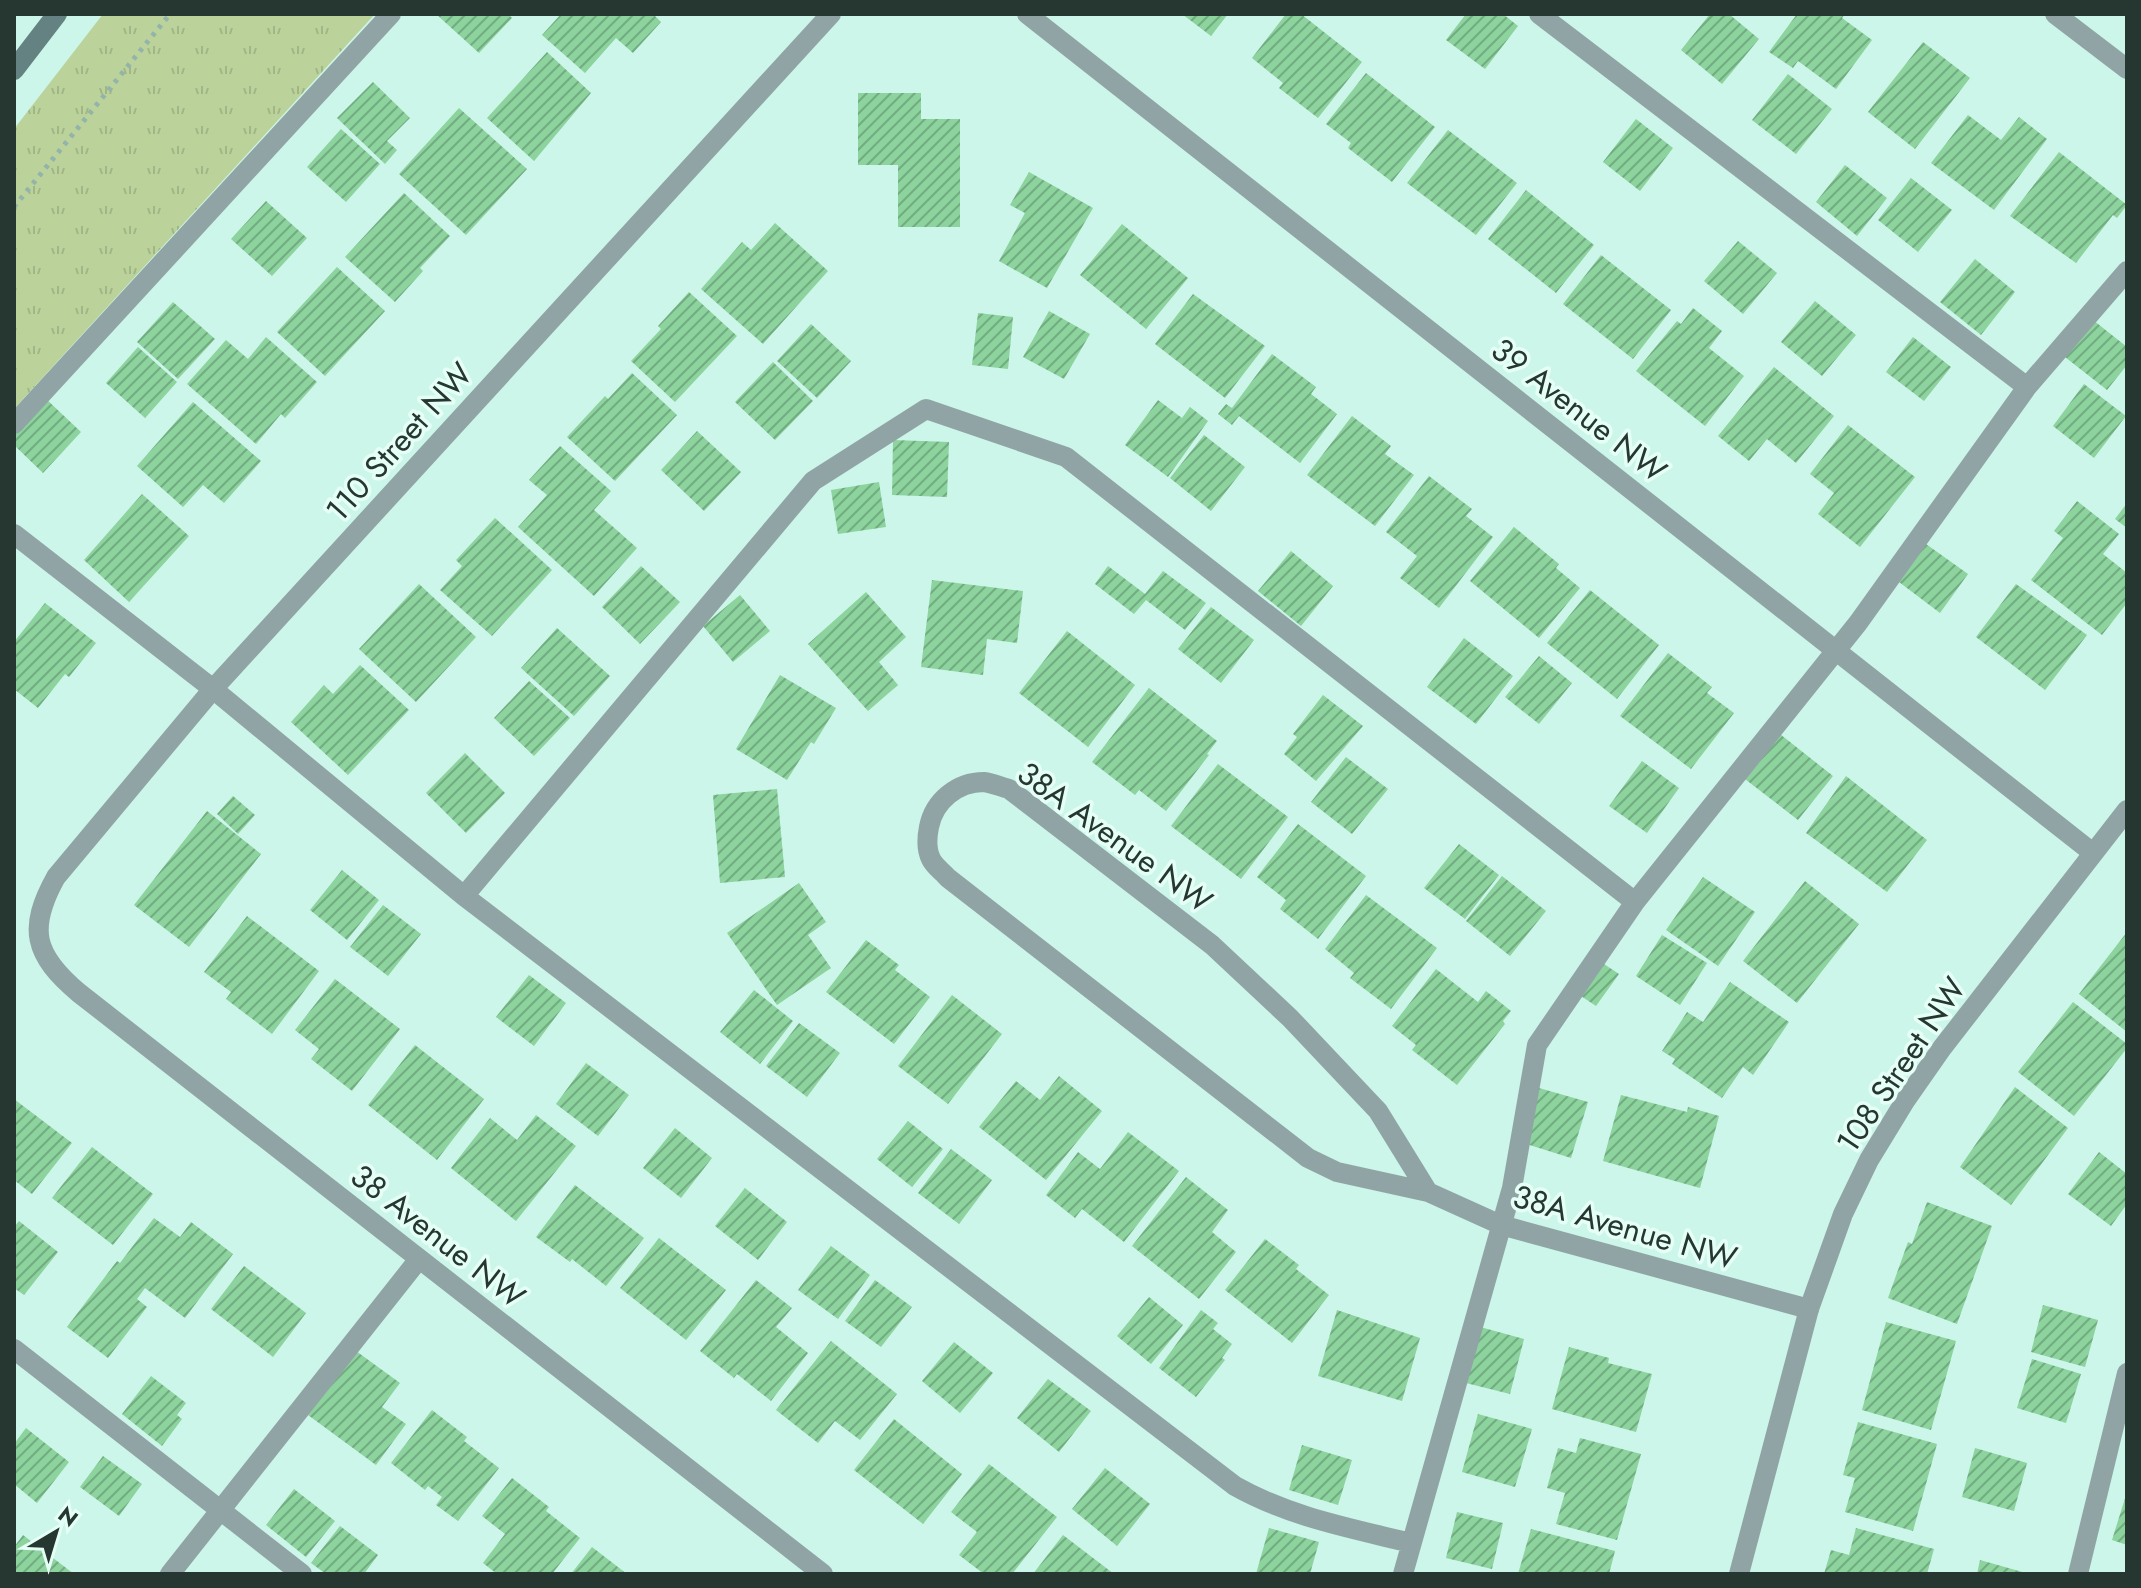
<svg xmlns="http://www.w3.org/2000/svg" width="2141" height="1588" font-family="Jost,sans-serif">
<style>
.grass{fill:url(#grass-tufts)}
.building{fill:url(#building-hatch)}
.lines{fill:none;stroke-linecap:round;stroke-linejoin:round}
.path{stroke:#92b4aa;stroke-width:5;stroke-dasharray:4 6;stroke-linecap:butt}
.service{stroke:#91a4a5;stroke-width:20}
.minor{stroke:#91a4a5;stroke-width:20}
.tertiary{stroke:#91a4a5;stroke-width:20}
.secondary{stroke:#658283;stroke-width:20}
.labels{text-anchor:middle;stroke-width:7;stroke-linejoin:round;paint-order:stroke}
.street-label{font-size:32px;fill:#263732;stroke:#e5fff7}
</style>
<defs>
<pattern id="grass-tufts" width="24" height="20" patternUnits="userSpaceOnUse" patternTransform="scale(2)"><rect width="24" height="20" fill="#bbd39b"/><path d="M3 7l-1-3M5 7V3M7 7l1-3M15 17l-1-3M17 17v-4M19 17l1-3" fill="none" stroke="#a1b686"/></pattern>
<pattern id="building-hatch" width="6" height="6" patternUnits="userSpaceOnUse" patternTransform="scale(2)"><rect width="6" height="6" fill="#8cd39d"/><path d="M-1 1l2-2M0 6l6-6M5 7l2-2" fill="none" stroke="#72ac81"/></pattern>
</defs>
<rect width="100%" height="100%" fill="#cbf6e9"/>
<path class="grass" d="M103,14H375L14,409V129Z"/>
<path class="building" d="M436,14H508L512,18L479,53Z
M561,14H653L661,22L633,53L616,38L585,73L542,35Z
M1182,14H1228L1211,36Z
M1286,14H1301L1362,62L1318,118L1279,88L1283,83L1252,58Z
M1466,14H1503L1518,26L1485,69L1446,40Z
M1710,14H1729L1759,39L1722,84L1681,50Z
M1797,14H1845L1842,18L1872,40L1836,89L1798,61L1793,68L1769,52Z
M1923,42L1970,78L1915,149L1868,112Z
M547,52L591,93L534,161L487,118Z
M1366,73L1435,127L1392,182L1348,148L1351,143L1326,124Z
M1788,74L1832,109L1796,154L1752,120Z
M373,82L410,118L387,141L397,150L385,164L337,118Z
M858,93H921V119H960V227H898V165H858Z
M459,108L527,169L466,235L399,174Z
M1968,115L2001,140L2019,117L2047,139L1994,210L1931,163Z
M1636,119L1673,148L1640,191L1603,162Z
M341,129L380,164L346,202L307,167Z
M1448,130L1517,183L1476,235L1407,183Z
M2059,152L2127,205L2117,218L2113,215L2076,263L2010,216Z
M1845,165L1887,198L1857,236L1816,202Z
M1029,172L1093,208L1047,288L999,261L1025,213L1010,205Z
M1911,178L1952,210L1918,252L1878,220Z
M1526,190L1594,245L1556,293L1488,239Z
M404,193L450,236L420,268L423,271L395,302L345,257Z
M266,201L307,238L272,276L231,239Z
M775,223L828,271L763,344L701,289L742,242L751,250Z
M1122,224L1188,278L1146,329L1080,275Z
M1738,241L1777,273L1743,314L1704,281Z
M1601,255L1671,310L1633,359L1563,304Z
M1975,259L2015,292L1981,335L1940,302Z
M337,267L385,311L325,376L277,332Z
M689,292L737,336L675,402L631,361L661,329L658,326Z
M1193,294L1265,346L1225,398L1155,344Z
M1815,301L1856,335L1822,376L1781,342Z
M173,302L215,339L178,379L137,342Z
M1693,308L1722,331L1709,348L1744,376L1705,426L1636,371L1677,321L1681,324Z
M1049,311L1090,334L1064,379L1023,357Z
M978,313L1013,317L1008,369L972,365Z
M2093,320L2127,347V365L2107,390L2065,357Z
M811,324L851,361L817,398L777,361Z
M266,337L317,382L285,418L281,414L256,444L187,384L226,340L248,359Z
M1913,337L1951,367L1924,401L1886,372Z
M138,347L177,382L145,418L106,383Z
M1272,354L1316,387L1311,394L1337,414L1300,463L1239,416L1232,425L1218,414L1226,404L1232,408Z
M773,362L813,401L775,440L735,402Z
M1774,367L1834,416L1796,463L1767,439L1749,461L1718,436Z
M632,373L677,415L615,481L567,437L605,396L608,399Z
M2084,384L2126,416L2094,458L2053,426Z
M44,397L81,432L43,473L14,445V429Z
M1158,400L1182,418L1190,407L1208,421L1168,477L1125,445Z
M193,402L261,461L224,503L203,485L183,507L137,466Z
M1352,416L1391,446L1385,454L1414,475L1375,526L1307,475Z
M1848,425L1915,477L1860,547L1818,514L1834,493L1810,474Z
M697,431L741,472L704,511L661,470Z
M1204,435L1245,467L1211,511L1170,478Z
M893,440L949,442L947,497L892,495Z
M560,446L611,491L594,510L637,548L594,596L518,527L547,495L529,480Z
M1429,476L1472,509L1466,516L1493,537L1439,608L1400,578L1417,556L1386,532Z
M879,482L886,527L838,534L831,490Z
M142,494L189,536L129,602L84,560Z
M2077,501L2119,534L2103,554L2127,573V603L2102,635L2031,580L2063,538L2054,531Z
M2127,503V528L2115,519Z
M495,518L552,570L492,636L440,590L462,566L456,560Z
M1514,527L1559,564L1556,568L1580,588L1539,638L1470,581Z
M1926,544L1968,574L1940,613L1899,582Z
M1291,551L1333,586L1301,626L1258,591Z
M641,566L680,602L640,644L602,607Z
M1108,566L1145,594L1163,571L1206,603L1185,630L1146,600L1134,614L1095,584Z
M932,580L1023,591L1017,643L987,639L983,675L921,667Z
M419,584L476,637L416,702L359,649Z
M2016,584L2087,635L2045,690L1976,637Z
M1590,590L1659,645L1617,699L1547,643Z
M866,592L906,637L879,662L898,685L868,711L808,644Z
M740,595L770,631L733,662L703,626Z
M45,603L96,643L69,677L65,674L38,708L14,689V642Z
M1211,607L1254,640L1221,683L1178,649Z
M557,628L610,676L574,716L521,668Z
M1067,631L1135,685L1088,747L1019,693Z
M1464,638L1513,676L1476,724L1427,687Z
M1668,653L1712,687L1707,693L1734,713L1691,769L1620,716Z
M1539,656L1572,683L1539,724L1505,697Z
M360,665L409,710L348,775L291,722L324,685L333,694Z
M780,675L836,708L814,744L811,742L787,780L736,749Z
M529,681L570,718L534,756L494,718Z
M1149,688L1217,741L1207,754L1209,755L1166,811L1139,790L1135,795L1092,762Z
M1323,695L1363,726L1316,781L1284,754L1297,737L1293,734Z
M1776,731L1833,776L1798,820L1741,776Z
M465,753L505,793L466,833L426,793Z
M1346,757L1388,789L1352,834L1311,802Z
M1642,761L1679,788L1647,833L1609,806Z
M1218,764L1288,817L1241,879L1171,826Z
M1846,776L1927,840L1887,892L1806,833Z
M777,789L785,877L720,883L713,795Z
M233,796L255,815L238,834L217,814Z
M207,811L261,854L189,947L134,905Z
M1298,824L1366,876L1318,939L1280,909L1286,900L1257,877Z
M1459,844L1499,875L1465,919L1424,888Z
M342,870L379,900L347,940L310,910Z
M1502,876L1546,911L1510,956L1466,921Z
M1703,877L1755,912L1718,966L1666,930Z
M1805,881L1859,924L1797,1003L1743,961Z
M799,883L826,922L808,935L831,968L777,1005L727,933Z
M1366,895L1437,948L1391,1009L1350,978L1354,973L1325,949Z
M383,905L421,934L388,976L350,947Z
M247,916L319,971L272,1034L226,999L231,992L204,972Z
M2127,932V1032L2079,994Z
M1662,935L1707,963L1680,1005L1636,976Z
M866,940L899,965L895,970L930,997L894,1044L826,992Z
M1604,964L1619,974L1596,1006L1581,996Z
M1436,969L1478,1002L1486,991L1511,1011L1503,1021L1505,1024L1457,1085L1412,1050L1416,1045L1392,1026Z
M529,975L566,1003L534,1046L496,1017Z
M335,979L400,1029L352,1091L311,1059L319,1049L295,1030Z
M1730,982L1789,1022L1753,1075L1743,1067L1722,1098L1672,1064L1675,1059L1662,1051L1687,1012L1703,1022Z
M754,990L793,1021L760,1064L720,1032Z
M952,995L1002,1034L948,1104L898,1066Z
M2073,1002L2127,1044V1048L2074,1116L2018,1072Z
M799,1023L840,1053L807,1097L766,1066Z
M415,1045L484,1099L437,1160L368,1105Z
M586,1063L629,1095L598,1136L556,1104Z
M1059,1076L1102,1111L1046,1180L979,1127L1016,1081L1040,1100Z
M2015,1087L2068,1128L2011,1205L1960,1167Z
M1539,1088L1588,1102L1571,1158L1523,1143Z
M1621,1095L1687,1112L1688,1107L1719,1116L1700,1188L1603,1161Z
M14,1099L72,1143L32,1194L14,1180Z
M536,1115L576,1146L516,1221L451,1168L490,1118L517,1140Z
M908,1121L943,1149L912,1187L877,1159Z
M675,1128L712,1158L681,1198L643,1168Z
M1128,1132L1179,1171L1124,1242L1082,1209L1075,1218L1046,1195L1078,1152L1100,1169Z
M92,1147L153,1194L113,1245L52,1198Z
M951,1149L992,1180L959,1224L918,1193Z
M2099,1152L2127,1174V1204L2111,1226L2068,1194Z
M1186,1177L1228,1210L1212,1232L1236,1252L1199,1299L1132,1246Z
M575,1185L644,1238L606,1286L572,1259L570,1262L536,1237Z
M745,1188L787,1222L758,1260L715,1226Z
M1927,1202L1992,1226L1957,1324L1888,1298L1908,1242L1912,1244Z
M154,1218L180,1237L191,1222L233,1254L185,1318L145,1288L137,1299L147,1307L108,1358L67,1327L117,1261L120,1263Z
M19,1221L58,1252L24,1295L14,1288V1227Z
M659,1238L726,1290L686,1340L620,1288Z
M1265,1239L1299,1265L1296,1269L1329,1295L1292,1343L1225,1290Z
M831,1246L870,1275L838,1319L798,1290Z
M244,1266L306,1313L273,1357L211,1309Z
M756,1280L792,1308L776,1327L808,1353L771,1401L737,1374L734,1378L700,1351Z
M875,1280L912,1307L881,1347L845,1321Z
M1149,1297L1183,1325L1151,1364L1117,1336Z
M2043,1305L2098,1320L2085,1367L2031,1352Z
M1201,1310L1218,1323L1213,1329L1232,1344L1222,1358L1225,1360L1196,1397L1159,1368Z
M1337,1310L1420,1338L1402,1401L1318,1376Z
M1886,1322L1956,1341L1931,1430L1862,1410Z
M1473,1325L1524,1339L1510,1394L1458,1381Z
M831,1341L897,1394L860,1440L835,1421L818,1443L776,1410Z
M954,1342L993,1373L960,1413L922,1381Z
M1569,1347L1609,1358L1608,1363L1652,1374L1636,1432L1552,1409Z
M356,1351L400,1383L382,1407L406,1424L376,1465L308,1415Z
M2032,1359L2081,1374L2066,1423L2017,1408Z
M151,1376L186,1403L177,1415L182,1419L162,1446L122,1414Z
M1048,1379L1091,1411L1059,1452L1017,1418Z
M432,1410L467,1437L464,1441L499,1468L458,1521L436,1505L442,1497L428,1486L425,1490L391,1463Z
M1478,1414L1532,1429L1515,1487L1462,1472Z
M894,1419L962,1474L923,1524L854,1470Z
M1858,1422L1937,1444L1913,1531L1845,1512L1855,1478L1843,1475Z
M26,1428L69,1462L37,1503L14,1484V1444Z
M1580,1438L1641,1454L1617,1540L1556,1524L1565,1493L1547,1488L1558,1448L1576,1453Z
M1302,1445L1352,1460L1338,1505L1289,1490Z
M1975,1448L2027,1463L2014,1511L1962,1497Z
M103,1456L142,1484L119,1516L80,1487Z
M989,1464L1057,1517L1012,1574H984L959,1555L977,1532L951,1512Z
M1105,1468L1150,1504L1117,1546L1072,1509Z
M512,1478L549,1507L546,1511L580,1538L552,1574H497L483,1563L505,1534L482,1516Z
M294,1489L335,1521L306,1557L266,1525Z
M2127,1492V1545L2112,1540Z
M1457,1512L1503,1523L1492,1569L1446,1558Z
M340,1526L378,1555L364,1574H326L311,1563Z
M1269,1528L1319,1542L1310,1574H1256Z
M1856,1528L1934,1549L1927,1574H1824L1831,1550L1849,1555Z
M1531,1529L1615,1551L1609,1574H1518Z
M23,1535L74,1574H14V1547Z
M1063,1535L1114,1574H1033Z
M592,1547L627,1574H571Z
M1980,1560L2026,1573V1574H1977Z"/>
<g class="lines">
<path class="path" d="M14,207L170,14"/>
<path class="service" d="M1539,14L2027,387
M14,424L391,14
M14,534L213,689L464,896L1235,1486C1290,1517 1350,1528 1411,1543
M464,896L813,481L926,409L1066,457L1635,902
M14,1349L302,1574
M170,1574L419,1259
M1403,1574L1512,1188L1537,1045L1635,902L1858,623L2027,387L2127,271
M2078,1574L2127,1373"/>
<path class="minor" d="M1027,14L2093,853
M1428,1192L1378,1111L1290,1018L1212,945L1009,789C1001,787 992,783 984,782C957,782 934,801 929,827C927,837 926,849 931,859C934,866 943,872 948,878L1308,1158L1337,1172L1428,1192L1501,1225L1809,1309
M823,1574L79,993C34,955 27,929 56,877L213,689L831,14"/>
<path class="tertiary" d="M2055,14L2127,69
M1739,1574L1809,1309L1843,1214L1869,1160L1905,1101L1942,1048L2127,810"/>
<path class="secondary" d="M14,70L57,14"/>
</g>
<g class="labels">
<g class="street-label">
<text transform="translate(1579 410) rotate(38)" y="11">39 Avenue NW</text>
<text transform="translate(399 442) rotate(-48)" y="11">110 Street NW</text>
<text transform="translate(1115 837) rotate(36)" y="11">38A Avenue NW</text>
<text transform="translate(1901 1065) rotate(-56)" y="11">108 Street NW</text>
<text transform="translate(1625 1227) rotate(16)" y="11">38A Avenue NW</text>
<text transform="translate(438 1236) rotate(38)" y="11">38 Avenue NW</text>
</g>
</g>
<rect width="2141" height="1588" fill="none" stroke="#263732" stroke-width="32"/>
<g transform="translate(56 1532) rotate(38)" stroke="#e5fff7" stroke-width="6" paint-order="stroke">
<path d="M0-6L14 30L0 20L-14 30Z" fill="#263732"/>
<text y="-12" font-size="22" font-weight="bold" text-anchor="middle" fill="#263732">N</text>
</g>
</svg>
